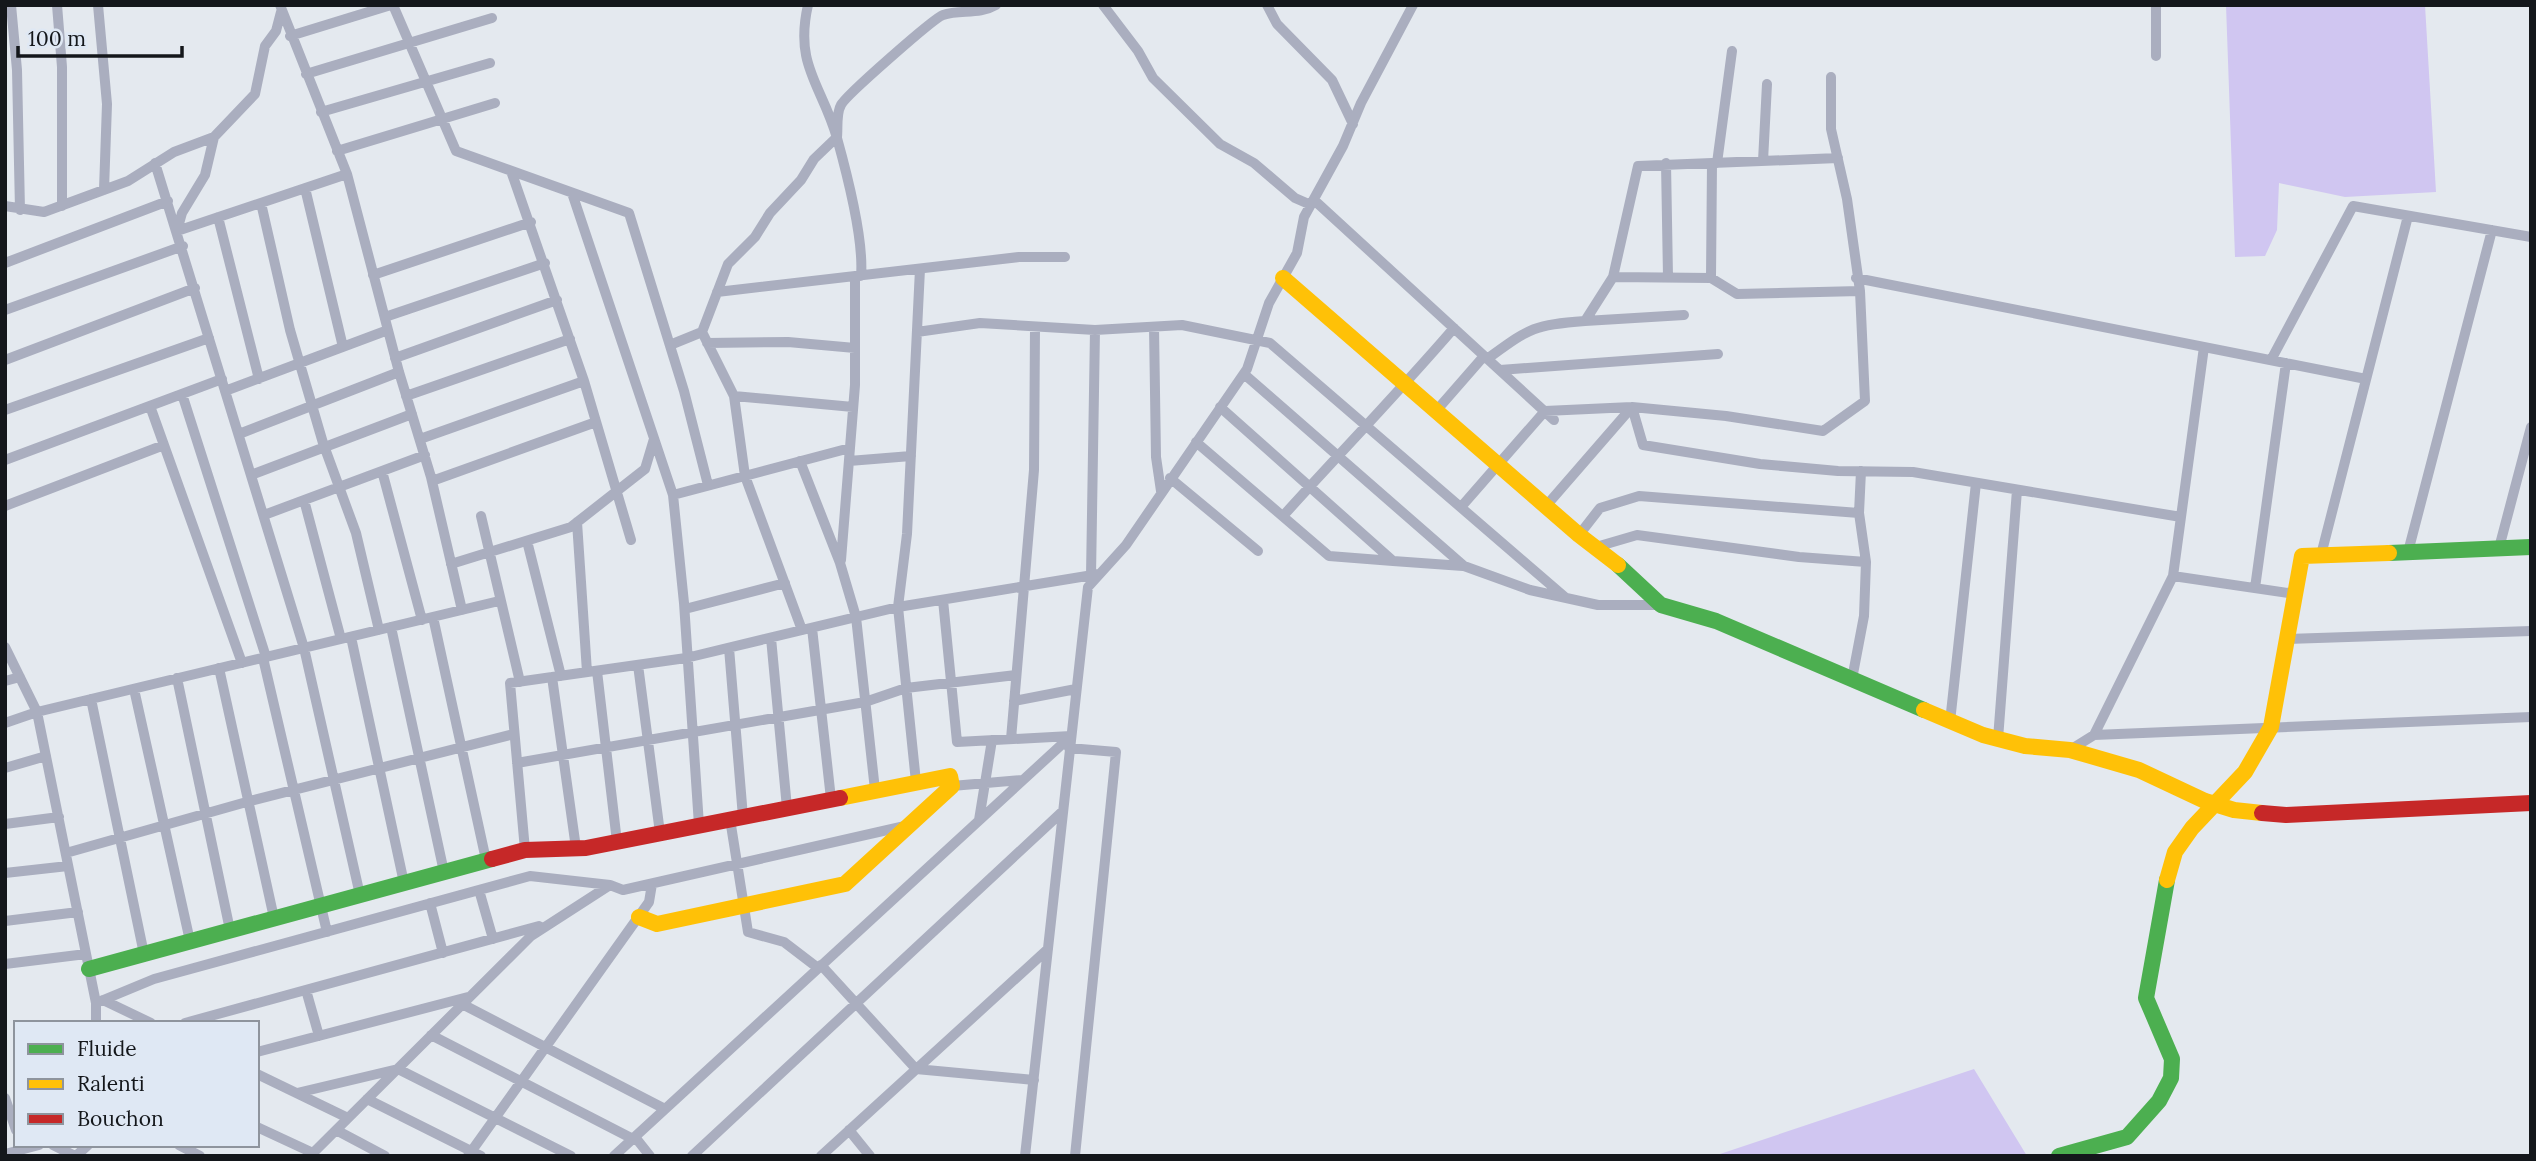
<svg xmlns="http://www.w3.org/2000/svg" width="2536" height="1161" font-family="Lora,serif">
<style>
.green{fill:#d0c6f1}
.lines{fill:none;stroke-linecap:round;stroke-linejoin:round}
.street{stroke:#aaaebf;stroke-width:10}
.fast{stroke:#4caf50;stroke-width:16}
.slow{stroke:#ffc107;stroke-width:16}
.jam{stroke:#c62828;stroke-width:16}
</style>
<rect width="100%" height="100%" fill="#e4e9ef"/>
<path class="green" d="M2226,5H2425L2436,192L2345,197L2279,183L2277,230L2265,256L2235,257Z
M1974,1069L2027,1156H1714Z"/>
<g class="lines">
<path class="street" d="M11,5L17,70L20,210
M57,5L62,67V206
M98,5L107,104L104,190
M280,5L347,174L399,372L431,477L462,610
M393,5L456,151L629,213L684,391L708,485
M808,5C794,66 822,85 837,138C847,174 864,241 861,276
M1103,5L1138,51L1153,78L1220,144L1254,163L1295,198L1311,205
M1267,5L1277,24L1332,80L1353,124
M2156,5V56
M290,36L391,5
M306,74L492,18
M321,112L490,63
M337,151L495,103
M1763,161L1767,84
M155,163L304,648L360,895
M1666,163L1668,277
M1717,163L1732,51
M511,171L584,381L631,540
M305,188L343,347
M572,193L673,495L684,603L699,825
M1314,200L1554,420
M261,203L290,330L323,443L356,533L379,630
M5,206L44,212L128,181L174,152L214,137
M218,217L259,379
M177,231L182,213L205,175L214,137L255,94L265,46L276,31L281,12
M177,231L347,174
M5,263L168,201
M373,275L531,222
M1613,277L1638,166L1838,158
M1711,278L1712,163
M1856,278L2366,379
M717,292L1019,257H1065
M5,310L183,246
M385,317L545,263
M1585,321L1684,315
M1154,327L1156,457L1161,491
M702,332L734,396L745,476L802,630
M917,332L980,323L1095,330L1182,325L1270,343L1566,598
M707,343L788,342L855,348
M670,345L702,332L728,264L755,237L770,213L801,180L814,159L837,137C838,128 836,113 841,105C845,96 934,18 943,15C960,9 979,15 996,5
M395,358L557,300
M1487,359C1530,328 1532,325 1585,321L1613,277L1711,278L1737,294L1860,291
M5,360L195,288
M2271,360L2353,206L2531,237
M1500,370L1718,354
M1244,374L1464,566L1530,590L1598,605H1661
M225,391L388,330
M182,394L266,657
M406,396L570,339
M734,396L853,407
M150,406L242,663
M1220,407L1393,561L1463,566
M1632,407L1643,445L1760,464L1838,471L1913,472L2181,517
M5,410L209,338
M1436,411L1484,356
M239,434L399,372
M420,439L584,381
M1196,442L1329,556L1393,561
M5,460L222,379
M800,461L840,563L856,617L875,790
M849,461L911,456
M382,471L422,620
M251,475L412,414
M1170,478L1258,551
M432,481L596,422
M673,495L850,448
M304,500L341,639
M5,506L164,445
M1546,506L1632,407
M1461,507L1545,411L1632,407L1726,416L1823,431L1865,401L1860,291L1847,199L1831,129V77
M264,515L425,455
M481,516L520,682
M1283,516C1340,453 1398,393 1454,328
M577,522L587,672
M1579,535L1600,508L1639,496L1859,513
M527,541L561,676
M1596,547L1637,535L1799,557L1866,562
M2499,548L2531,427
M2408,552L2492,230
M2321,555L2408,216
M841,560L855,385V276
M451,564L571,527L645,469L654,439
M1091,576L1095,330
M2173,576L2295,594
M2255,588L2286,363
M943,600L957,742L1071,736
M685,609L785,583
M433,617L486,860
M391,627L444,872
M812,628L831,799
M351,637L404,883
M771,638L787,808
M2287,639L2531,631
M5,647L37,712L96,1003V1023
M729,648L743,817
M263,658L327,932
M638,665L660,833
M219,668L274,918
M597,671L617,842
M552,677L576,848
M177,678L230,930
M1852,679L1864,616L1866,562L1859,513L1861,471
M5,681L20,677
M134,689L190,941
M91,699L144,954
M1014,701L1076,689
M1950,722L1976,483
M5,723L37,712L499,601
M2094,735L2531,717
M1011,739L1034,470L1035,328
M1998,739L2017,490
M1069,748L1116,752L1075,1156
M2070,750L2094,735L2173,576L2204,347
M517,763L865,702L906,688L1016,675
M5,768L46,756
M916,782L898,607L907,534L920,269
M952,786L1022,780
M730,819L748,932L784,942L818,968
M979,820L992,740
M5,824L59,817
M525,850L510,683L686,658L898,607L1099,574
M66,853L250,801L514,734
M5,873L68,866
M479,890L493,939
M430,903L443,953
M5,921L78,912
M5,964L86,954
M821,965L916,1069L1034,1080
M306,990L319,1036
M103,1000L151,1023
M96,1003L154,979L530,876L610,885
M462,1004L665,1109
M185,1023L539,926
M431,1035L633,1139
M257,1052L468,997
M257,1074L348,1118
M297,1093L398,1069L571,1156
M5,1098L16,1130
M367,1099L481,1156
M257,1127L313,1153
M336,1130L385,1156
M849,1130L870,1156
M635,1137L650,1156
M53,1145L75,1156
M179,1145L200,1156
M5,1154L39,1145
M76,1156L88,1145
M310,1156L531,936L610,885L623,890L905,826
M468,1156L649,902L652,884
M614,1156L1071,736
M692,1156L1063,811
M821,1156L1048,949
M1025,1156L1088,587L1126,545L1247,369L1269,303L1297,253L1304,217L1343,146L1361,103L1413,5"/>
<path class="fast" d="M2389,553L2531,547
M1618,565L1661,605L1716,621L1924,710
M89,969L492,859
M2059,1156L2127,1137L2159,1101L2171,1078L2172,1059L2146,998L2167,880"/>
<path class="slow" d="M1283,278L1579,535L1618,565
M1924,710L1983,735L2025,746L2070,750L2139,770L2205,801L2234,810L2262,813
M2167,880L2175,852L2192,828L2245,772L2271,727L2302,556L2389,553
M639,917L657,924L845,884L952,786L950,776L840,798"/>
<path class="jam" d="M2262,813L2286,815L2531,803
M492,859L525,850L586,848L840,798"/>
</g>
<rect width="2536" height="1161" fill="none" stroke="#14171b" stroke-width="14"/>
<rect x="14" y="1021" width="245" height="126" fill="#dfe8f4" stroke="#8e949d" stroke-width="2"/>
<rect x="28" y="1044" width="35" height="10" fill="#4caf50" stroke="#8e949d" stroke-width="2"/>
<text x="77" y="1056" font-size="21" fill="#14171b">Fluide</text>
<rect x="28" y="1079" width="35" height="10" fill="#ffc107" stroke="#8e949d" stroke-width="2"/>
<text x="77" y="1091" font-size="21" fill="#14171b">Ralenti</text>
<rect x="28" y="1114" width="35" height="10" fill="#c62828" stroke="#8e949d" stroke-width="2"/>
<text x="77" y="1126" font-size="21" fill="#14171b">Bouchon</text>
<path d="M18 46v10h164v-10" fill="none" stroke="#14171b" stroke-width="3.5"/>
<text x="28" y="46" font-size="21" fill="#14171b" stroke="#dfe8f4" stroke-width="5" paint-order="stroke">100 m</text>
</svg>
